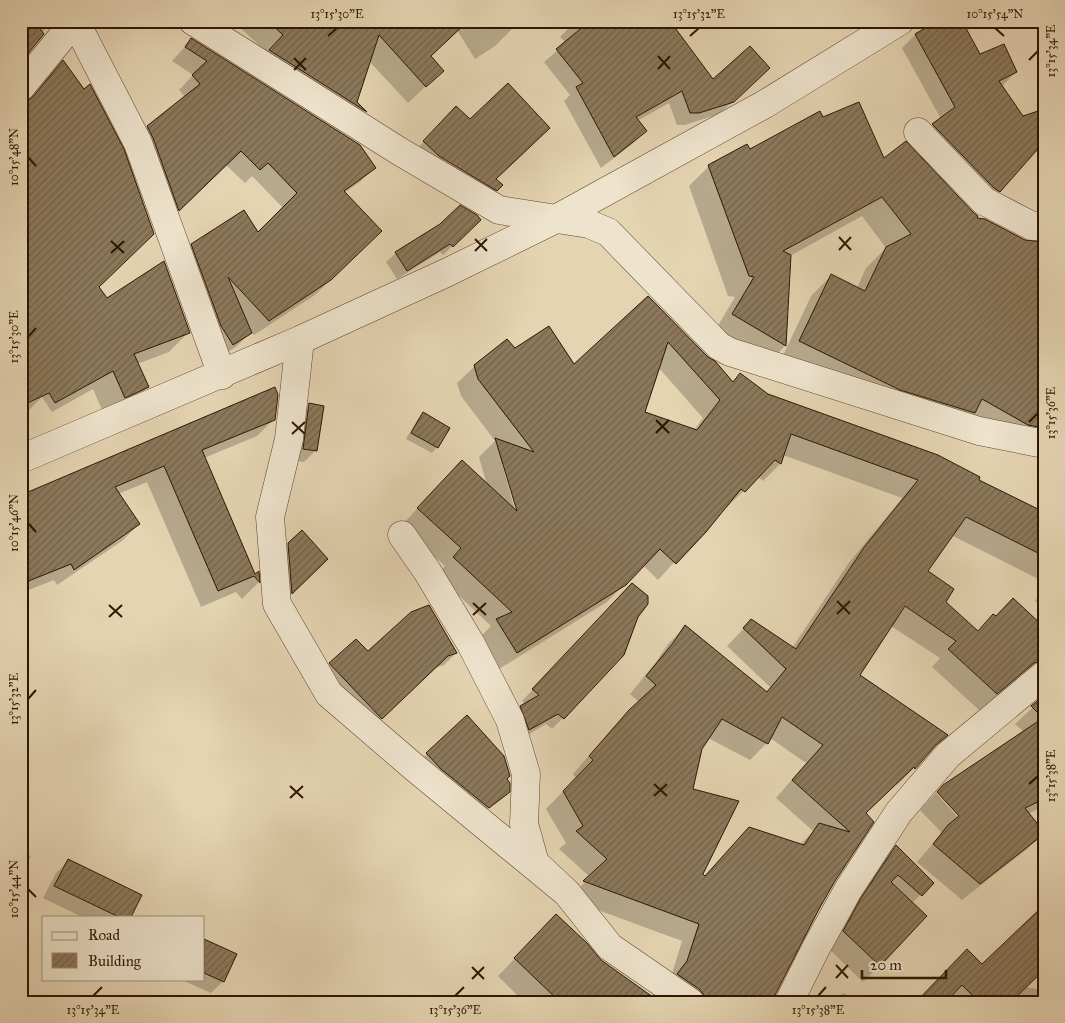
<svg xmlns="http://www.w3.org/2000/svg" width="1065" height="1023" font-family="'IM FELL Great Primer',serif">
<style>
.shadow{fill:#0003;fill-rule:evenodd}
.building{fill:url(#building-hatch);stroke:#2b1700;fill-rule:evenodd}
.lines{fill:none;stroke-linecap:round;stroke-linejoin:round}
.minor-casing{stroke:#5a462c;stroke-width:29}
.minor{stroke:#eee3cd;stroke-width:28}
.ticks{fill:none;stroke:#2b1700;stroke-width:2}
.neatline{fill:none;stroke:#2b1700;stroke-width:2}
.ticks-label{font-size:12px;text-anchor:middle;fill:#2b1700}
</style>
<defs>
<pattern id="building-hatch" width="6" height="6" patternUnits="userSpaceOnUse" patternTransform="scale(1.25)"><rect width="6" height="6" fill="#8c795d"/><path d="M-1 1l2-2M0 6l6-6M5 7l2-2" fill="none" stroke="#73624a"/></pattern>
</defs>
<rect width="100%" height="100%" fill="#e5d4b2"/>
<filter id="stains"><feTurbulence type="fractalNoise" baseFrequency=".004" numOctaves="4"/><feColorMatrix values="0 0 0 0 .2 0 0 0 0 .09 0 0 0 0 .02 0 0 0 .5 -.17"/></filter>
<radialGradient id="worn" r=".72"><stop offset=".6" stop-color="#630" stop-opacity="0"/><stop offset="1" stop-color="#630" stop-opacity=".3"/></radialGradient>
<path class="shadow" d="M21,21H52L41,33Z
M190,21H507L512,29L495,46L475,59L457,30L430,56L442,71L408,103L369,61L356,102L365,112L349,129L234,22L213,43Z
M576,21H679L673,27L713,81H756L719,114L685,125H677L669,103L637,121L645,131L632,144L601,168L564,101L570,95L544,62L566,43L560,37Z
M821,21H835L832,24Z
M915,35L979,56L1016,72L1001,87L1023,117L999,191L985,205L919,138L941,119L902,48Z
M191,40L374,167L360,182L344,193L366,245L315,295L254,335L251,332L236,347L218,358L178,260L192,245L258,234L284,209L252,176L245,183L226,165L164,224L133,141L148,127L185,97L179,90L193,75L172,61Z
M63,62L98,287L107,299L189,332L169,352L137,364L147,387L128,407L105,417L93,389L52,412L42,397L29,410L21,413V109L44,81Z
M823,119L974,219L1024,241L1031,243L1044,242V418L1039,426L1018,447L780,362L811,296L831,276L857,288L866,268L886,248L862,216L790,256L785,346L765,366L713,334L735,297L728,296L689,186L709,166L749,151Z
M444,120L501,185L484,202L412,154Z
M480,220L443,255L440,252L397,279L386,262L396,253Z
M648,298L732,383L740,375L767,396L977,480L1044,513V582L949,534L926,572L944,602L977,632L1044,634V803L1036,810L1028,814L1043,833L1026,850L962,900L917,862L942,833L920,810L936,793L962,822L964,820L939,793H937L944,786L1024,732L1015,724L1042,699L1043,691L1023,676L1016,680L979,710L932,667L940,658L891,626L858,675L927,754L897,785L896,784L865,814L834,881L774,995L772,1002H675L670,980L682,941L568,899L590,877L559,849L566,843L546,809L576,778L573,774L612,729L639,702L630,694L656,662L668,644L685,627L766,692L770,687L727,646L751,621L792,648L848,564L902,498L783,455L780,464L763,481L758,477L726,508L725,507L658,580L643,565L607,602L499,669L480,637L491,626L437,575L445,566L401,526L445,479L487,485L479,457L495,441L461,396L457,383L475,366L514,350L574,366ZM658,367L703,418L694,430L643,413ZM502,464H504L520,516L517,517ZM708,738L750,760L767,743L770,738L806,763L776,798L813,831L800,845L704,877L701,875L692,789L701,748Z
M309,405L316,450L304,462L291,460L297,417Z
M423,414L437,447L432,453L406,439L417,420Z
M274,419L257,436L204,458L255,576L258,573V583L242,599L236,592L201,607L147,482L118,494L139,524L122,541L57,585L54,580L21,593V497Z
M302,532L315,571L280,604L276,556Z
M1044,588V607L1035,601Z
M621,596L563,718L552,729L546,724L518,741L509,718L525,704L522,701Z
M367,653H456L444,665L435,668L369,730L318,676L330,664Z
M427,754L505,780L508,791L478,818L417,764Z
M896,846L932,883L912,903L880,965L863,982L828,948L880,862Z
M21,851L31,856L21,875Z
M68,861L130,917H82L43,898L56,873Z
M539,933L600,961L660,1002H524L498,976Z
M204,940L235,954L223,981L211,993L180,979H204Z
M982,965L1025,987L1044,990V1002H952L948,998Z
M843,993L860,1002H834Z"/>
<path class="building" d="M21,21H34L44,34L21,62Z
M268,21H468L431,56L444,71L426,87L379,35L357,102L367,112L269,50L283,35Z
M590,21H670L713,79L750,46L770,68L734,102L699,113H690L682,91L636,117L647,131L614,157L576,87L583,83L556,49Z
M937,21H962L980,54L1004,44L1017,72L999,81L1023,116L1044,109V142L1000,192L994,188L932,124L955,107L915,34Z
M191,38L360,145L376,168L344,191L382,231L331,280L269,321L228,277L252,333L233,345L221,326L191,244L244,210L258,232L297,193L268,163L260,170L241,151L179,211L153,138L147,126L200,84L192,75L207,61L185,47Z
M63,60L84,89L90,84L124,149L154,234L99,287L107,298L164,261L190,333L134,354L149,387L125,398L113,371L55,403L49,393L21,406V102L27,101L33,97Z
M508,83L550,128L496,179L503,185L497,191L439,156L423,141L456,106L470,119Z
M859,102L884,158L906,141L973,212L978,216L977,218L985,219L1025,240L1044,242V428L1028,425L982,399L975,413L900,390L799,341L831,274L865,291L886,247L911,234L882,197L783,251L791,255L786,346L732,314L754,277L749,276L708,165L747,144L750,149L820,111L823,117Z
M460,205L477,215L481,220L453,247L450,244L407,271L395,252L440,224Z
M648,296L708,357L715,361L733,382L740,373L768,394L938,455L980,477L979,480L1044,512V556L966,517L928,571L954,589L946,602L978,631L993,614L996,616L1013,598L1044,627V660L1034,663L997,694L948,649L956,641L905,606L860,675L948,735L936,745L915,769L914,767L866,813L874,822L835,881L819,909L775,995L774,1002H705L704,995L699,989L677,974L687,961L699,924L583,881L607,859L576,831L583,826L563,791L593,760L589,756L629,710L656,685L646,676L673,643L685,625L767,692L786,669L743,628L751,619L796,649L865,546L918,480L791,434L781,464L775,460L745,492L741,489L706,532L676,564L660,549L626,585L517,653L496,619L512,612L453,557L461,548L417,508L462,460L517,511L495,438L534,452L478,379L474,365L507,339L515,348L549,326L574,364ZM668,342L720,400L697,430L645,412ZM782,717L823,745L792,780L850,832L819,823L804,845L749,827L705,876L703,874L739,801L693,789L702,749L722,719L768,744Z
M275,387L278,395L275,420L202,450L255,574L259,571L260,583L254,576L218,591L164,466L115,487L140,524L74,570L71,564L21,584V495Z
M309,403L324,406L317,451L303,449Z
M423,412L450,428L438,448L411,433Z
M302,530L328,559L292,594L288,543Z
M632,583L648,596V604L638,617L624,655L564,719L558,714L529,730L520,706L539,695L532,689Z
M429,605L457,653L448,656L382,719L329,663L356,639L368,651L411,612Z
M1044,696V799L1025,808L1044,832V834L980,884L933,844L948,825L959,816L937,792L943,785L1043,718L1031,706Z
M467,715L504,756L510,776L507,779L510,783V792L489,808L441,769L426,753Z
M896,845L934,883L922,896L898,875L891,882L927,916L880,966L843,931L861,898Z
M68,859L142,895L131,917H119L54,886Z
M1044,905V970L1011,1002H979L962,985L946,1002H916L967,949L982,964Z
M556,914L587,943L601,960L657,1000L662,1002H560L514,958Z
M204,939L237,954L224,982L204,973Z"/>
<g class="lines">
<g class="minor-casing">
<path id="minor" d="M193,21L399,151L499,210L589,224L608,232L719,346L730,352L979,431L1044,444
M21,87L75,21L138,143L222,375
M918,132L984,201L1032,226H1044
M300,340L289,439L270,517L277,604L329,694L415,768L567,893
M21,459L300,340L448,272L554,220L765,104L900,21
M402,535L427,571L471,644L510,720L526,774L524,824L535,863L567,893L610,947L690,1002
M789,1002L815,950L848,890L899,812L948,755L1044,675"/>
</g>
<use href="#minor" class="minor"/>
</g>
<path class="ticks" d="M995,28L1004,36M328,36L337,28M690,36L699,28M658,56L670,69M294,58L306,70M1029,60L1038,51M658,69L670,56M294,70L306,58M28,157L36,166M839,237L851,250M475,239L487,251M111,241L124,253M839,250L851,237M475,251L487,239M111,253L124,241M28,337L36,328M656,420L669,433M292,422L305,434M1029,422L1038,413M656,433L669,420M292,434L305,422M28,523L36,532M837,601L850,614M473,603L486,615M109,605L122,617M837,614L850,601M473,615L486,603M109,617L122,605M28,699L36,690M654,784L667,796M1029,784L1038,776M290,786L303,798M654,796L667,784M290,798L303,786M28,889L36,897M836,965L848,978M472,967L484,979M836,978L848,965M472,979L484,967M93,996L102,987M455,996L464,987M818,996L826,987"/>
<rect width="1065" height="1023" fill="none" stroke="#e5d4b2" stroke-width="55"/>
<rect x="42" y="916" width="162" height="65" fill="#eee3cd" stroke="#a0917b"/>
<rect x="52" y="932" width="25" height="8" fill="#eee3cd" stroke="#a0917b"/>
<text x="88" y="940" font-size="15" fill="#2b1700">Road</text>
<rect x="52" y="953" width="25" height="15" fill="url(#building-hatch)" stroke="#a0917b"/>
<text x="88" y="966" font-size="15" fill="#2b1700">Building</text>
<path d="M862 970v8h84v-8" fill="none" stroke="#2b1700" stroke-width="2.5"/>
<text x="870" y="970" font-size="15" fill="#2b1700" stroke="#eee3cd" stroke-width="4" paint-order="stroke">20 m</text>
<rect x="28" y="28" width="1010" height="968" class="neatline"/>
<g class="ticks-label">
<text x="337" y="18">13°15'30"E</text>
<text x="699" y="18">13°15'32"E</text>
<text x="995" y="18">10°15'54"N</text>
<text transform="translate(1051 51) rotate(-90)" y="4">13°15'34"E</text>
<text transform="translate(14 157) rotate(-90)" y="4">10°15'48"N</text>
<text transform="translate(14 337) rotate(-90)" y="4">13°15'30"E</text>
<text transform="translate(1051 413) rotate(-90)" y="4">13°15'36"E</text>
<text transform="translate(14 523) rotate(-90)" y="4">10°15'46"N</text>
<text transform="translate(14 699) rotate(-90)" y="4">13°15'32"E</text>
<text transform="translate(1051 776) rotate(-90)" y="4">13°15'38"E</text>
<text transform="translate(14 889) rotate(-90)" y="4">10°15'44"N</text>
<text x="93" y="1014">13°15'34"E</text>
<text x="455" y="1014">13°15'36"E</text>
<text x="818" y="1014">13°15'38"E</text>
</g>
<rect width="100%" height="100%" filter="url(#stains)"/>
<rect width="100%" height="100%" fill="url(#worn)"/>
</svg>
